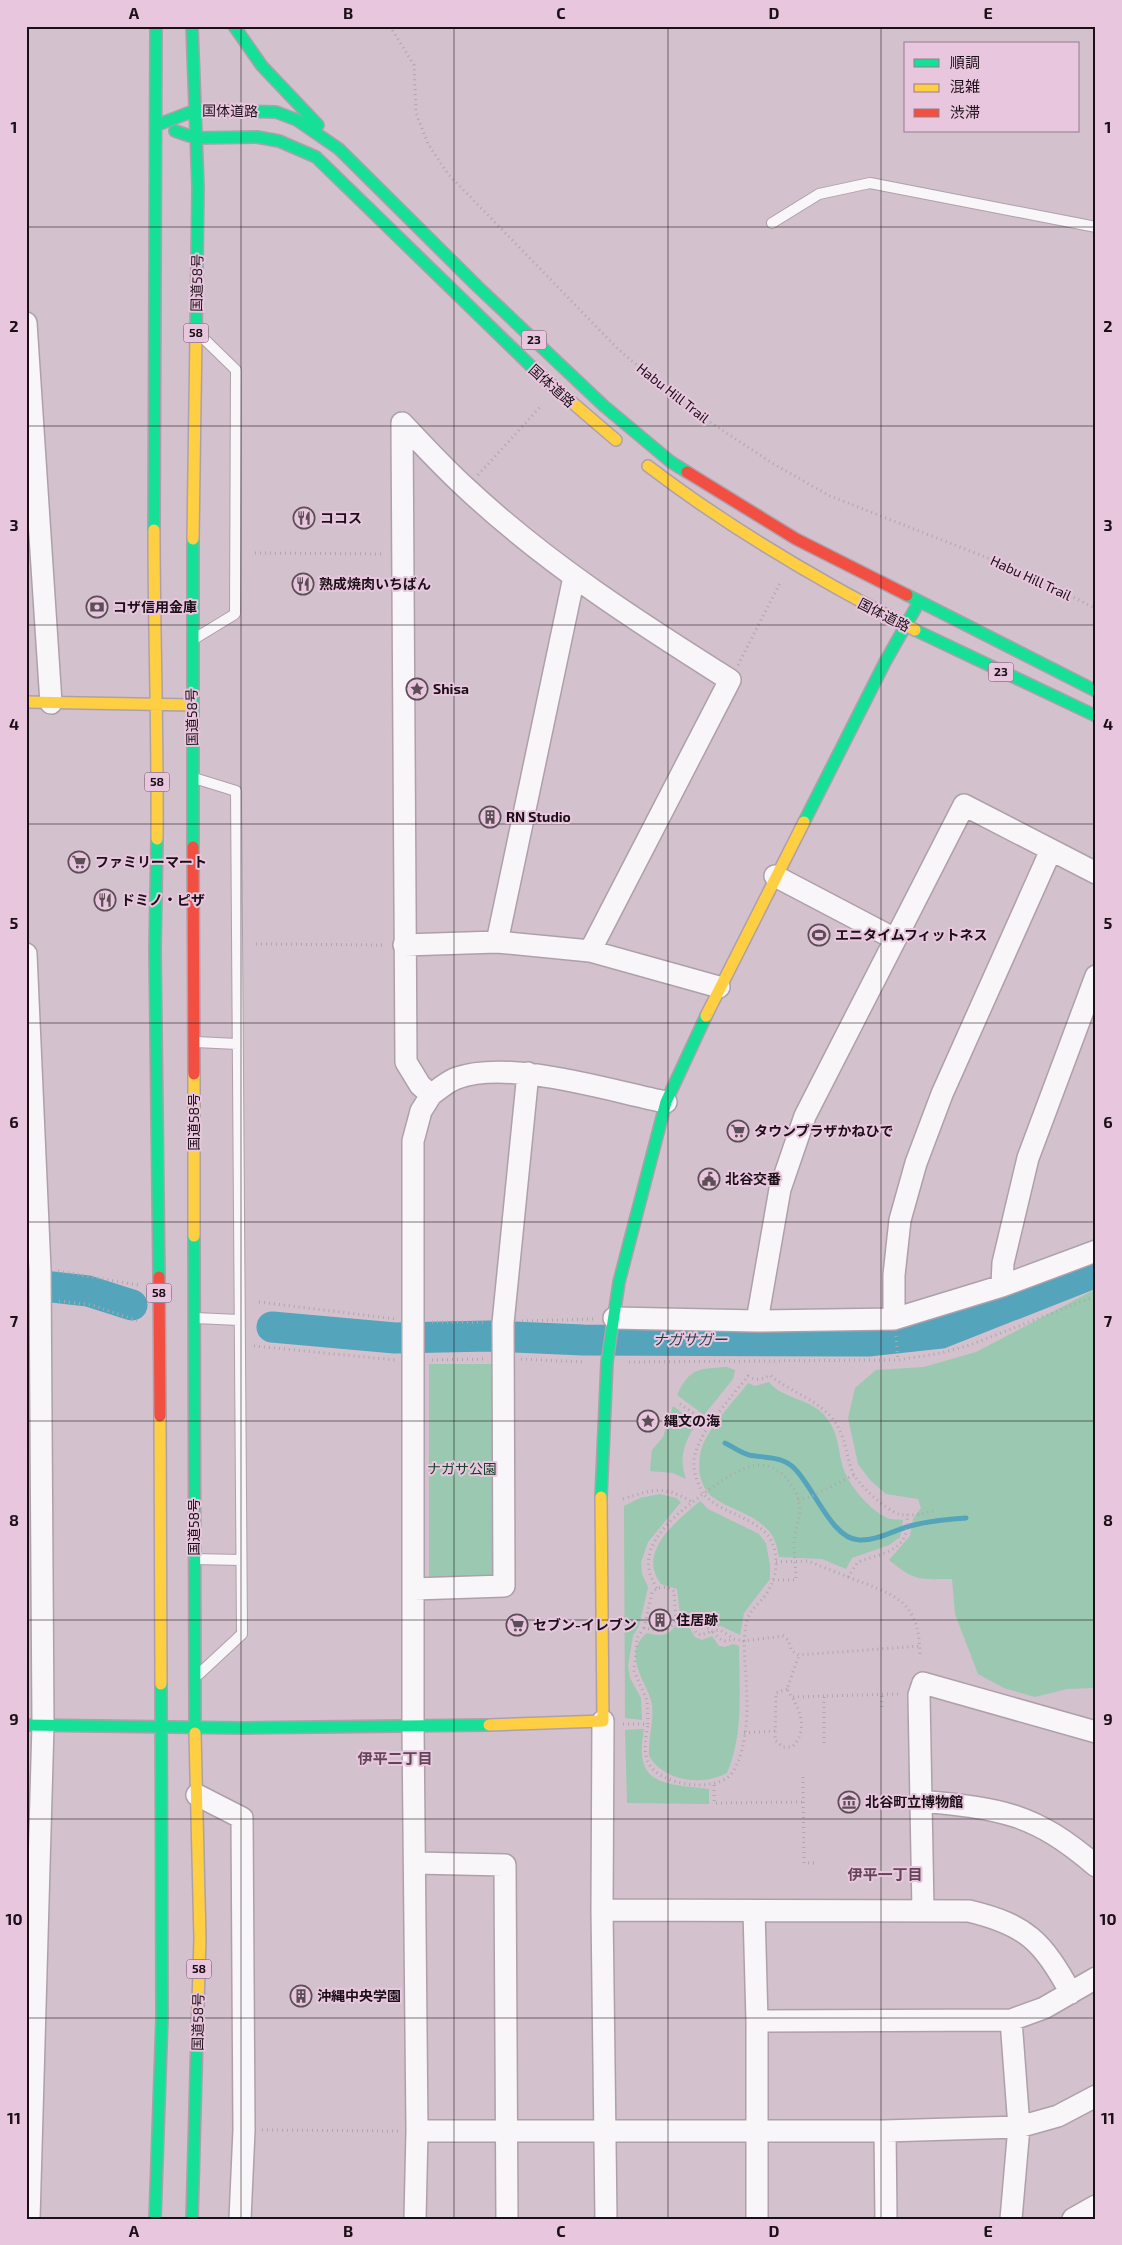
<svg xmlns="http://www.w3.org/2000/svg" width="1122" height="2245" font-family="'Exo 2','Noto Sans JP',sans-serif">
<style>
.green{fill:#9bc8b0}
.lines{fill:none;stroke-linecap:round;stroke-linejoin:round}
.stream{stroke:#54a4bb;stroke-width:5}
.river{stroke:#54a4bb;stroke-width:31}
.lane-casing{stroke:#aea0aa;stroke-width:12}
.street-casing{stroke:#aea0aa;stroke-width:24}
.fast-casing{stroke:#aea0aa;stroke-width:14}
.slow-casing{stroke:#aea0aa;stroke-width:14}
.jam-casing{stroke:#aea0aa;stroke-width:14}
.path{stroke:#afa7ad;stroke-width:3;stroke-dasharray:1 4;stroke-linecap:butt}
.lane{stroke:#f8f6f8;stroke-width:10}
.street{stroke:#f8f6f8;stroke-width:21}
.fast{stroke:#16e098;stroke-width:11}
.slow{stroke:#ffcf43;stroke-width:11}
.jam{stroke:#f24e42;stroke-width:11}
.grid{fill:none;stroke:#1c1018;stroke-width:1;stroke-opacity:0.55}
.labels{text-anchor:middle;stroke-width:4;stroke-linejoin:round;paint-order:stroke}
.shield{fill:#e8c6dd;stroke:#594753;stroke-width:1}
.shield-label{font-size:12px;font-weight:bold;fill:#1c1018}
.street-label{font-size:14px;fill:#1c1018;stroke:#e8c6dd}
.poi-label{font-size:14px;font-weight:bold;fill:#1c1018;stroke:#e8c6dd;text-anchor:start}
.park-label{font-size:14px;fill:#14422b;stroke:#e8c6dd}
.water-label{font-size:15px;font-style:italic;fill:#253e45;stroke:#e8c6dd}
.neighbourhood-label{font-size:15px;font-weight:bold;fill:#624559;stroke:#e8c6dd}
.neatline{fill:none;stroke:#1c1018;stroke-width:2}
.grid-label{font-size:16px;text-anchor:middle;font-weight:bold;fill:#1c1018}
</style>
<rect width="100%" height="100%" fill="#d3c1cd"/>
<path class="green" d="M1096,1289V1706L1093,1688L1067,1689L1035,1697L1004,1688L978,1674L955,1614L952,1579C919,1579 916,1582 889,1560L910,1536L913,1519L921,1508L918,1499L886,1494L870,1480L858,1464L848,1418L855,1388L876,1370L924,1367L976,1352Z
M429,1364H495L497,1573L491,1580L429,1579Z
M727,1367L735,1370L733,1379L704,1415L677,1395C690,1367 699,1369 727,1367Z
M769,1382C782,1399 810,1398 825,1416C842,1436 836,1455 847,1477C854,1491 872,1511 887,1518C891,1520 898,1519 903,1520L900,1537L889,1545L852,1558L846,1569L822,1559L779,1557C777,1547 775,1536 767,1529C752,1513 731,1510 714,1498C697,1487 696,1459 704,1442C715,1421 733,1402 748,1383L755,1386Z
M673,1406L696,1423C685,1442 678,1457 686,1479L673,1473L650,1471L652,1450L663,1437Z
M660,1494L676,1498L681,1502L648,1542L641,1562L642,1574L648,1587L639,1626L633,1636L628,1666L630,1678L641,1698L642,1720L625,1718L624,1506L640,1498Z
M700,1501L708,1509L759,1534L766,1543L770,1566V1579L744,1613L740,1635L721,1626H712L699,1618L680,1616L677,1589L661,1584C636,1552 677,1521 700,1501Z
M676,1625L689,1627L695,1637L702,1640L712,1636L719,1646L725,1647L733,1644L739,1646C739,1688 744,1734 727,1773C702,1786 665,1782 649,1756C648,1739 654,1722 652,1705C649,1684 620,1655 647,1633C660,1636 668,1637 676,1625Z
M644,1729C633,1787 664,1783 709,1789V1804L627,1803L625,1730Z"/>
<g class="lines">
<path class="stream" d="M725,1443C733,1447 741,1453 749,1455C765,1458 783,1456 795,1469C814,1488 832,1539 859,1540C878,1541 895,1529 914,1525C930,1521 949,1519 966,1518"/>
<path class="river" d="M26,1284L88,1291L132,1305
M272,1327L395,1338L490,1336L583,1340L868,1341L941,1333L1096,1272"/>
<g class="lane-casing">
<path id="lane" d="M772,223L819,194L870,183L1096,227
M194,639L235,614L236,370L200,335
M194,778L236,791L242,1634L199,1674
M196,1042L237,1044
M195,1318L239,1320
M194,1559L241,1560"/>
</g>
<g class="street-casing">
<path id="street" d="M26,323L51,703
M775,876L895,939
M497,942L574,577
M404,945L497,942L590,951L719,987
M26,954L40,1270L43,1725L29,2219
M431,1095C439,1089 448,1081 457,1078C510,1059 610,1091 666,1102
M1002,1286L1003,1263L1028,1158L1096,976
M614,1318L757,1321L894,1319L1002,1286L1096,1251
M894,1319V1275L900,1220L916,1163L942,1094L1051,850
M757,1321L780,1189L805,1116L964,805L1096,873
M414,1589L504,1586L503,1323L528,1073
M603,1721L602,1910L606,2219
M197,1795L242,1818L244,2130L240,2219
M922,1801C1001,1809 1033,1812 1096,1866
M416,1863L505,1865L507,2219
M602,1910L969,1911C1027,1925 1042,1941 1071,1993
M923,1910L919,1695L923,1683L1096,1732
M754,1911L757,2021V2219
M1011,2020L1019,2127L1011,2219
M757,2021L1011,2020L1044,2008L1096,1978
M417,2131H885L1019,2127L1058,2116L1096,2096
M885,2131L886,2219
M415,2219L417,2131L413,1727V1141L421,1111L431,1095L420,1085L406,1062L402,423C423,445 444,468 466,488C546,563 638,622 730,680L590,951
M1073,2219L1096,2206"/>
</g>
<g class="fast-casing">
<path id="fast" d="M192,26L198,188L196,334
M234,26L262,66L318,125
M157,125L196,110L276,112L297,120L339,149L478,287L604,406L671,462L687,472
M175,131L196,138L257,137L279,141L316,157L540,375
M154,530L156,26
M907,595L1096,691
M915,630L1096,716
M804,822L885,662L919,602
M157,839L155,949L159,1277
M193,847V539
M194,1236L195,1733
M601,1497L607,1362L619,1282L666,1102L706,1016
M26,1725L243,1728L489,1725
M155,2219L162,2017L161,1684
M192,2219L197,2036"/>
</g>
<g class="slow-casing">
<path id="slow" d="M540,375L616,440
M648,466C732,530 821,582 915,630
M154,530C154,633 158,736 157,839
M193,539L196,334
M26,702L192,705
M706,1016L804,822
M194,1074V1236
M160,1416L161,1684
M489,1725L603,1721L601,1497
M195,1733L200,1939L197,2036"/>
</g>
<g class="jam-casing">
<path id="jam" d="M687,472L796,539L907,595
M193,847L194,1074
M159,1277L160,1416"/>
</g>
<path class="path" d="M390,26L414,65L416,113L428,144L448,174L618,349L684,405L772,463L830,496L1031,575L1096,609
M478,475L541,406
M255,553L384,554
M738,665L781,581
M256,944L386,945
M58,1271L138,1285
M59,1301L92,1305L138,1321
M259,1302L396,1319
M522,1321L593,1319
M432,1322H486
M896,1336L898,1360
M254,1346L395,1360
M521,1359L585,1362
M432,1360L485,1359
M629,1362L898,1360L941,1353L970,1345L1096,1296
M680,1404L711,1425
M623,1499C653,1489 664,1485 692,1502
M798,1499L810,1497L854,1475
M776,1562L808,1561L848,1577L858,1562C884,1552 911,1552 907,1514
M848,1577C893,1595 919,1598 920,1654
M773,1580H796C796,1568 794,1557 794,1545C794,1533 799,1522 800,1511C800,1499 794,1488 787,1479C761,1448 727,1477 703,1494C699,1485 694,1475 694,1465C692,1438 732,1397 748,1376C756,1381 762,1380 770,1375C790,1392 815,1398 832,1418C846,1435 845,1452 852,1471C857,1484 886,1510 899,1514C910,1517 926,1513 937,1510
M657,1588C630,1549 674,1516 703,1494C722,1512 740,1514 759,1527C782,1543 780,1577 764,1597C759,1604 751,1609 748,1618C745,1625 745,1634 744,1641L783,1636L788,1640L792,1651L799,1655L920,1646
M692,1622L696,1633L701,1635L712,1631C720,1640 723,1643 734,1639
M644,1628L652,1593L657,1588L667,1587L674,1591L676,1621
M787,1689L776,1693L775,1740L783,1747H792C810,1729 799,1707 787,1689L799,1655
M793,1697L824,1696
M882,1707V1694
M623,1724H648L647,1700L634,1671L637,1638L644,1628C659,1631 665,1634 676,1621L699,1622L712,1631L720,1630L734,1639L744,1641C745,1681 754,1733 734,1770C721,1795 658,1786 648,1762C643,1750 646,1737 648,1724
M744,1733L775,1731
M824,1743V1696L901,1694
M803,1777L804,1863H816
M714,1785V1803L804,1802
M262,2130L398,2131"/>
<use href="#lane" class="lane"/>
<use href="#street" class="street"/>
<use href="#fast" class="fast"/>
<use href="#slow" class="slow"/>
<use href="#jam" class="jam"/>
</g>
<path class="grid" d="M241,26V2219M454,26V2219M668,26V2219M881,26V2219M26,227H1096M26,426H1096M26,625H1096M26,824H1096M26,1023H1096M26,1222H1096M26,1421H1096M26,1620H1096M26,1819H1096M26,2018H1096"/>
<defs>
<g id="restaurant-ring" transform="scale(1.125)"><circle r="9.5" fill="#e8c6dd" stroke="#5c4e57" stroke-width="1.5"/><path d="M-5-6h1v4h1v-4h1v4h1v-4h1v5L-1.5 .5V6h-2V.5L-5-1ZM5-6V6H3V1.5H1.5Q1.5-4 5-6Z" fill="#5c4e57"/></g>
<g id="bank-ring" transform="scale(1.125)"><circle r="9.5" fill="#e8c6dd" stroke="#5c4e57" stroke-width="1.5"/><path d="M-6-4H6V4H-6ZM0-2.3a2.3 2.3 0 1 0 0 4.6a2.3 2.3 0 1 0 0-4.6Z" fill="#5c4e57"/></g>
<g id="sight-ring" transform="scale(1.125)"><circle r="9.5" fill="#e8c6dd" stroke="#5c4e57" stroke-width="1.5"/><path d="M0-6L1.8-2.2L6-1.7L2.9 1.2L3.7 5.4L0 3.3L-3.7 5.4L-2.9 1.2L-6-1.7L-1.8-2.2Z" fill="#5c4e57"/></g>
<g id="building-ring" transform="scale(1.125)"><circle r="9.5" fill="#e8c6dd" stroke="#5c4e57" stroke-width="1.5"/><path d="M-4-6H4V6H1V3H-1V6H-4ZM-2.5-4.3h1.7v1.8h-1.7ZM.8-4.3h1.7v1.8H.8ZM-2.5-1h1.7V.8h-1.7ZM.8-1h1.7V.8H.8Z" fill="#5c4e57"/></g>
<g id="supermarket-ring" transform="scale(1.125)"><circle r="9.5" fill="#e8c6dd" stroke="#5c4e57" stroke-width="1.5"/><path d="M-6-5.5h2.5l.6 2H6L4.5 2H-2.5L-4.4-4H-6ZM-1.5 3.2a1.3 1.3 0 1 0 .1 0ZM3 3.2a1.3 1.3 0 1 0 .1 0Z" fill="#5c4e57"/></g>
<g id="stadium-ring" transform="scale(1.125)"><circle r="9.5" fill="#e8c6dd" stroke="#5c4e57" stroke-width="1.5"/><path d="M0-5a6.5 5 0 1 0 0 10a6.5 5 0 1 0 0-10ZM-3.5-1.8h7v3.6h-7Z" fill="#5c4e57"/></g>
<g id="civic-ring" transform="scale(1.125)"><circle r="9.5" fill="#e8c6dd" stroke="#5c4e57" stroke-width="1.5"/><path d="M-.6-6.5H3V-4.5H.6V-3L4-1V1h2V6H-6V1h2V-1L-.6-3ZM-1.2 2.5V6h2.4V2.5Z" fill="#5c4e57"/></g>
<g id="museum-ring" transform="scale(1.125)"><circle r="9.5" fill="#e8c6dd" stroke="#5c4e57" stroke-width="1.5"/><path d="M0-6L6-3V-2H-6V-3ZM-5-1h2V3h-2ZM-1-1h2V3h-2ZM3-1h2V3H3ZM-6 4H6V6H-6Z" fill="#5c4e57"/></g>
</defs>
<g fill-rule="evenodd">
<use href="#restaurant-ring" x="304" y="518"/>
<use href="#restaurant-ring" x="303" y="584"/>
<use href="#bank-ring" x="97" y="607"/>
<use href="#sight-ring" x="417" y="689"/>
<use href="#building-ring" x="490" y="817"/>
<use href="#supermarket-ring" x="79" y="862"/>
<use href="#restaurant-ring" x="105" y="900"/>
<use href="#stadium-ring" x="819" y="935"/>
<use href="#supermarket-ring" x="738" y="1131"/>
<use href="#civic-ring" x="709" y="1179"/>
<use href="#sight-ring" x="648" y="1421"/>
<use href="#building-ring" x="660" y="1620"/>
<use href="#supermarket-ring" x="517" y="1625"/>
<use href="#museum-ring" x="849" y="1802"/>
<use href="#building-ring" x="301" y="1996"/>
</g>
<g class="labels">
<g class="shield">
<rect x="183.5" y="323.5" width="25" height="19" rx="4"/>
<rect x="521.5" y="330.5" width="25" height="19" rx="4"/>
<rect x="988.5" y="662.5" width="25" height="19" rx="4"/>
<rect x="144.5" y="772.5" width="25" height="19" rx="4"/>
<rect x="146.5" y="1283.5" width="25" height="19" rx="4"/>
<rect x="186.5" y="1959.5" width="25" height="19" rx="4"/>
</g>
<g class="shield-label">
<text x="196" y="337">58</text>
<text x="534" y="344">23</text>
<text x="1001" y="676">23</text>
<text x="157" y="786">58</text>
<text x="159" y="1297">58</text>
<text x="199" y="1973">58</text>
</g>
<g class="street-label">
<text transform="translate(230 111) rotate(1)" y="5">国体道路</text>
<text transform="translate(197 283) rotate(-89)" y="5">国道58号</text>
<text transform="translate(552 386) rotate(42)" y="5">国体道路</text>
<text transform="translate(673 393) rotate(38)" y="5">Habu Hill Trail</text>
<text transform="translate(1031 578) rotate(25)" y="5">Habu Hill Trail</text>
<text transform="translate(884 615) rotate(27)" y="5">国体道路</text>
<text transform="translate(192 717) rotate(-91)" y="5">国道58号</text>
<text transform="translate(194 1122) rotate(-90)" y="5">国道58号</text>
<text transform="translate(194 1527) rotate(-90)" y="5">国道58号</text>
<text transform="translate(198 2022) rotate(-89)" y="5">国道58号</text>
</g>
<g class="poi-label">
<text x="320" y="523">ココス</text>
<text x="319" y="589">熟成焼肉いちばん</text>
<text x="113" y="612">コザ信用金庫</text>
<text x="433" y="694">Shisa</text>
<text x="506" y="822">RN Studio</text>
<text x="95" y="867">ファミリーマート</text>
<text x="121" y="905">ドミノ・ピザ</text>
<text x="835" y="940">エニタイムフィットネス</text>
<text x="754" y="1136">タウンプラザかねひで</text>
<text x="725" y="1184">北谷交番</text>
<text x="664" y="1426">縄文の海</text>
<text x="676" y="1625">住居跡</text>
<text x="533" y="1630">セブン-イレブン</text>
<text x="865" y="1807">北谷町立博物館</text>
<text x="317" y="2001">沖縄中央学園</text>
</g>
<g class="park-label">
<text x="462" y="1474">ナガサ公園</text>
</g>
<g class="water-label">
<text x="690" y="1345">ナガサガー</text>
</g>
<g class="neighbourhood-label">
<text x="395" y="1764">伊平二丁目</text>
<text x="885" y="1880">伊平一丁目</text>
</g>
</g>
<rect width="1122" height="2245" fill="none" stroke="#e8c6dd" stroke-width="55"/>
<rect x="904" y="42" width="175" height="90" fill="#e8c6dd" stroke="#967d8e"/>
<rect x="914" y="59" width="25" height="8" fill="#16e098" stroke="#967d8e"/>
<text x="950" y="68" font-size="15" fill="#1c1018">順調</text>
<rect x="914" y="84" width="25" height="8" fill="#ffcf43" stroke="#967d8e"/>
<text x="950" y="92" font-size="15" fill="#1c1018">混雑</text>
<rect x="914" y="109" width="25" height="8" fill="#f24e42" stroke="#967d8e"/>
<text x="950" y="118" font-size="15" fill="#1c1018">渋滞</text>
<rect x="28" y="28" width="1066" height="2190" class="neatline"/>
<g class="grid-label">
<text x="134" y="19">A</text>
<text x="348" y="19">B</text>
<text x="561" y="19">C</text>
<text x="774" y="19">D</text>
<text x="988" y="19">E</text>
<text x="14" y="133">1</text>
<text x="1108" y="133">1</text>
<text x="14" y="332">2</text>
<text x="1108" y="332">2</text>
<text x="14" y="531">3</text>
<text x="1108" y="531">3</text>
<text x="14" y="730">4</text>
<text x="1108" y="730">4</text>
<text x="14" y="929">5</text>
<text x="1108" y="929">5</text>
<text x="14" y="1128">6</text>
<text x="1108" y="1128">6</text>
<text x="14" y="1327">7</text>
<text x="1108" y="1327">7</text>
<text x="14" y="1526">8</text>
<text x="1108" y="1526">8</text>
<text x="14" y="1725">9</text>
<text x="1108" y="1725">9</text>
<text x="14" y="1925">10</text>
<text x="1108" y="1925">10</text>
<text x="14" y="2124">11</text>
<text x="1108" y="2124">11</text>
<text x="134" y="2237">A</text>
<text x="348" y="2237">B</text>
<text x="561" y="2237">C</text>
<text x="774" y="2237">D</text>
<text x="988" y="2237">E</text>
</g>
</svg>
